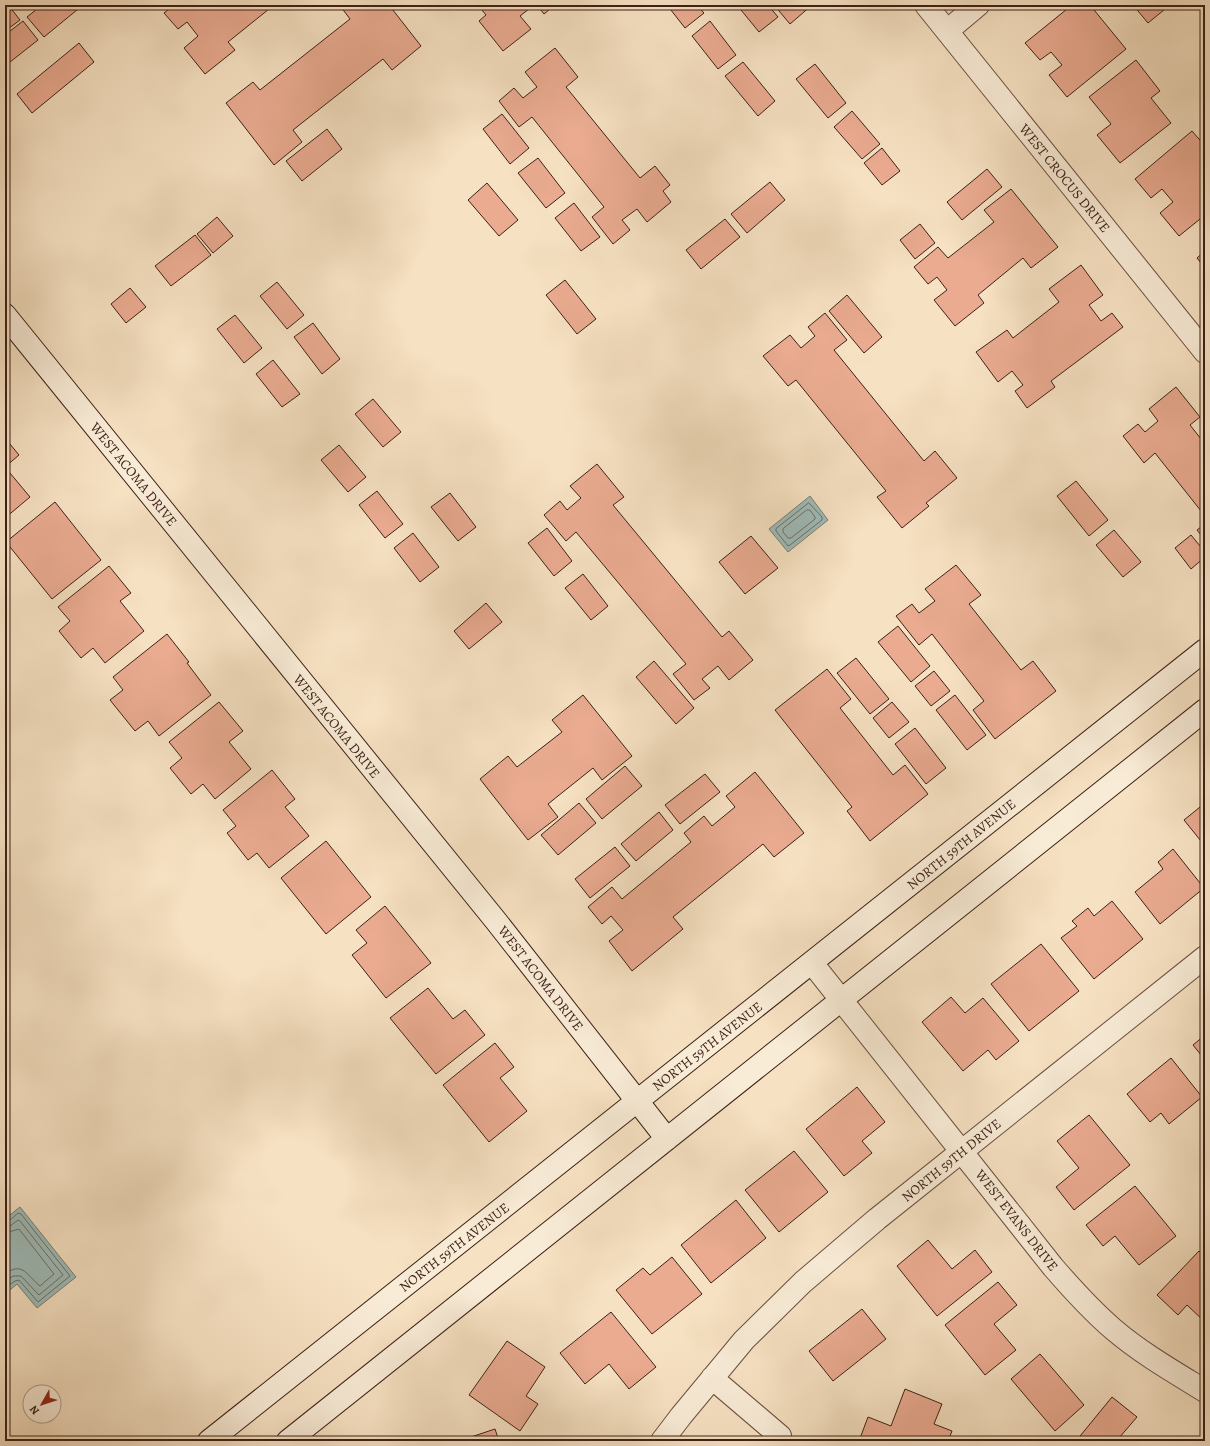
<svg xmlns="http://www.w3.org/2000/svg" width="1210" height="1446" font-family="Alegreya,serif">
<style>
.water{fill:#9ebcb9;stroke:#777e78}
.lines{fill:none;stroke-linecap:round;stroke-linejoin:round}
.shore{stroke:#6e6e68;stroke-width:1}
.building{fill:#eaab91;stroke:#3d2117}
.street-casing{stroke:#6b5142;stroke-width:24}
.secondary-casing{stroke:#3d2117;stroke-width:24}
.street{stroke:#f9ecd7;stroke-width:22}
.secondary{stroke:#f9ecd7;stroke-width:22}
.labels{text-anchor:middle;stroke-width:4;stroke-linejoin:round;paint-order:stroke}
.street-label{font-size:14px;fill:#3d2117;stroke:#f9ecd7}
</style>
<rect width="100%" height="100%" fill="#f6e1c2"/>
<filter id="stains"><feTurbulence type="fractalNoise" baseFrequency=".005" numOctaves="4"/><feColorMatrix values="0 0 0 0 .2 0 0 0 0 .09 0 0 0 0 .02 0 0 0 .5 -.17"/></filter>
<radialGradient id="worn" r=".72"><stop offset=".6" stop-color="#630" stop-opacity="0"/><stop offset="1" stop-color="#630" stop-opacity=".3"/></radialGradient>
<path class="water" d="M810,496L828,520L788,552L769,529Z
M20,1207L76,1277L37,1308L17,1284L5,1294V1219Z"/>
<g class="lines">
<path class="shore" d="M809,503L822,517V520L790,545L788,546L776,531V529Z
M807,510H810L815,517V519L791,538H788L783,532V529Z
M5,1222L9,1221L18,1213L21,1214L70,1276L38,1302L19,1280L15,1281L5,1288
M5,1227L10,1226L18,1220L20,1221L63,1275L39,1295L21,1276H13L5,1282
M5,1233L19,1229L54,1274L40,1286C28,1277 23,1260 5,1274"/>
</g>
<path class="building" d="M5,5H11L9,6L20,20L5,31Z
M42,5H83L44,37L27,17Z
M174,5H274L228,42L235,50L205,74L184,48L198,36L187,22L178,29L164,13Z
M344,5H389L421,46L392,70L383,59L293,130L302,142L274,165L226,103L253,82L260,90L350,19L341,7Z
M478,5H534L520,16L531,29L503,51L479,21L486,15Z
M537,5H555L544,14Z
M667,5H697L704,13L685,28Z
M737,5H768L778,17L759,32Z
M774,5H812L790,24Z
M1072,5H1090L1126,49L1067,97L1049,75L1062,65L1051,52L1040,60L1025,43Z
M1133,5H1170L1148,23Z
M23,21L38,40L5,66V35Z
M710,21L736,55L718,69L692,36Z
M79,43L94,62L32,113L17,94Z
M555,48L578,77L566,87L640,178L655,166L670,185L663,191L671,202L647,222L637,209L622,220L630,230L613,244L592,217L604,207L532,117L519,127L499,101L514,88L523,98L537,87L525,72Z
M1136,60L1160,91L1151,98L1171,123L1120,163L1097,135L1111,124L1089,97Z
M743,62L775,101L758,116L725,76Z
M815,64L846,103L828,118L796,79Z
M852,111L880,144L862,159L834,127Z
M502,114L529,148L510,164L483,129Z
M327,129L342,149L302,181L286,161Z
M1192,131L1205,146V215L1179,236L1160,213L1173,202L1162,189L1151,198L1135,179Z
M882,148L900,171L882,185L864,163Z
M538,158L565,193L546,208L518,173Z
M987,169L1002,187L962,220L947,202Z
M770,182L785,200L747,233L731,214Z
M487,183L518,220L499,236L468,200Z
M1011,189L1058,247L1031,268L1023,258L978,295L984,303L955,326L934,300L947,290L937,277L928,284L914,267L938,247L948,258L994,222L984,210Z
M574,203L600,237L581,251L555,218Z
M217,217L233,236L213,253L197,234Z
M725,219L740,237L701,269L686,250Z
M920,224L935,243L915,259L900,240Z
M195,235L211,255L171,286L155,266Z
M1205,251V268L1197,258Z
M1081,265L1103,295L1089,305L1101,321L1112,313L1123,327L1051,381L1055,387L1027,408L1015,391L1023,385L1012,371L998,382L976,352L1007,330L1013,338L1059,302L1049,289Z
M565,280L596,319L577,334L546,295Z
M277,282L304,315L287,329L260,296Z
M130,288L146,307L126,323L111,304Z
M847,295L882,337L864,353L829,311Z
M825,313L847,340L834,350L924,461L935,451L957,478L926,503L929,506L902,528L877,497L886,491L796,380L788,386L763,356L790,335L801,348L815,336L808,327Z
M235,315L262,348L244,363L217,329Z
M313,323L340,359L322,374L294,337Z
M273,360L300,394L282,407L256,374Z
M1176,387L1200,417L1190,425L1205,444V516L1155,453L1144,463L1123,436L1138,424L1145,432L1158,421L1149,409Z
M373,399L401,432L383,447L355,414Z
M5,438L19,455L5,467L30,497L5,518Z
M339,445L366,477L348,492L321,460Z
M597,464L624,497L613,505L722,637L729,631L753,660L729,680L718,666L702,679L710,688L694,700L673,674L686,664L576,532L566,541L544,515L560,501L567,510L581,498L570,486Z
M1076,481L1108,520L1089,536L1057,496Z
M377,491L403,524L385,538L359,505Z
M450,493L476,527L458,541L431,507Z
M55,502L101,560L52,599L6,542Z
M1205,524V540L1197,530Z
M547,528L572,561L554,576L528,543Z
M1114,530L1141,562L1123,577L1096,545Z
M413,533L439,567L420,582L394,548Z
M1191,535L1205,552V557L1191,569L1175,548Z
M751,536L778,568L745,594L719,562Z
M956,565L981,595L969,604L1021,670L1033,661L1056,691L995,739L973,710L984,701L932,634L919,645L896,616L912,604L919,613L935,601L925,589Z
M109,566L131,593L120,601L144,631L105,663L93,648L81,658L59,631L70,621L58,607Z
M583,574L608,606L591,620L565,588Z
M486,603L502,622L469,649L454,631Z
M898,626L930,666L911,682L878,642Z
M167,634L189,662L187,663L211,695L159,736L148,721L135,731L110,700L123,690L113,677Z
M856,658L889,699L870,714L837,673Z
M654,661L694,708L676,724L636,677Z
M827,669L851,699L840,708L893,775L905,765L928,794L870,841L847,811L852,807L775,710Z
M934,671L950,691L931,706L915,686Z
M583,695L632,756L602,780L593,768L548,804L558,817L528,840L480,779L508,756L517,767L562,732L552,720Z
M955,695L986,735L967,750L936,710Z
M219,702L243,731L229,742L251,769L215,799L203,784L191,794L170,768L182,758L169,742Z
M892,702L909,722L889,738L873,718Z
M915,728L946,768L926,784L895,744Z
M625,766L642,786L602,819L586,799Z
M272,770L295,799L285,807L309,836L269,868L257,853L248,860L227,833L236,826L223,810Z
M755,772L804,833L774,857L763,844L673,917L683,929L632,971L609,941L623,930L611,916L602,924L588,907L612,887L622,899L691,842L684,833L704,816L712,826L735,807L726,796Z
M705,774L720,792L680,824L665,805Z
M579,803L596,823L558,855L541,835Z
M1205,803V846L1184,820Z
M659,812L673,830L636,861L621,844Z
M326,841L371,897L326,934L281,878Z
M615,847L630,866L590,898L575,879Z
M1173,849L1204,888L1160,924L1135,892L1163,869L1158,862Z
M1112,901L1143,939L1094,979L1061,938L1077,926L1072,921L1088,908L1094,916Z
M385,906L431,963L386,998L352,955L367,943L356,930Z
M1041,944L1079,991L1029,1031L991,984Z
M428,988L453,1019L465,1010L485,1035L436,1074L390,1018Z
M951,997L965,1013L983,998L1019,1041L996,1060L988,1050L963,1071L922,1022Z
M1205,1035V1060L1193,1045Z
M495,1043L514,1067L500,1078L527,1111L489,1142L443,1085Z
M1171,1058L1202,1097L1169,1124L1161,1113L1150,1122L1127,1094Z
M857,1087L885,1122L862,1141L872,1153L844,1176L806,1129Z
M1089,1115L1130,1165L1074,1210L1056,1187L1079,1168L1057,1141Z
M794,1151L828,1192L779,1232L745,1190Z
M1135,1186L1176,1236L1139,1265L1115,1236L1103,1246L1086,1225Z
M736,1200L766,1238L711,1283L681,1245Z
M928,1240L952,1269L975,1250L992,1272L937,1316L897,1266Z
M1199,1251L1205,1257V1322L1187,1305L1178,1315L1157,1295Z
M672,1257L702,1294L652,1334L616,1290L643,1268L650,1275Z
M998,1282L1017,1305L994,1324L1016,1350L985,1375L945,1325Z
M862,1309L886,1339L833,1381L809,1351Z
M611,1312L656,1367L629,1389L609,1364L585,1384L560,1353Z
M507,1341L545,1367L526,1396L538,1404L520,1431L469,1395Z
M1040,1354L1084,1405L1055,1431L1011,1379Z
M905,1389L942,1404L934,1424L952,1431L948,1441H859L868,1417L891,1426Z
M1112,1397L1137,1417L1119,1438L1123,1441H1076Z
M495,1429L499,1441H459Z"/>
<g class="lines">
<g class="street-casing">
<path id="street" d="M926,5L1205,352
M947,31L978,5
M812,963L1053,1267C1072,1289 1091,1310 1113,1329C1141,1353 1174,1372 1205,1391
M712,1378L780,1436
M662,1441L681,1416L744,1340L803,1282L877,1219L1205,957"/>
</g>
<g class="secondary-casing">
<path id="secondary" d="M5,315L496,921L667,1139
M209,1441L1205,650
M288,1441L1205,710"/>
</g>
<use href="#street" class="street"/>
<use href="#secondary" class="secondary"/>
</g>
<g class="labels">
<g class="street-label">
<text transform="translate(1065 178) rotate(51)" y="5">WEST CROCUS DRIVE</text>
<text transform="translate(134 474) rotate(51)" y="5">WEST ACOMA DRIVE</text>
<text transform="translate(337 726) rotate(51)" y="5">WEST ACOMA DRIVE</text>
<text transform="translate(961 844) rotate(-39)" y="5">NORTH 59TH AVENUE</text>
<text transform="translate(541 978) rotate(52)" y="5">WEST ACOMA DRIVE</text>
<text transform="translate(707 1046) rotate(-38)" y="5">NORTH 59TH AVENUE</text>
<text transform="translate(951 1160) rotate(-39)" y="5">NORTH 59TH DRIVE</text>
<text transform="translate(1017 1220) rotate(52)" y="5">WEST EVANS DRIVE</text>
<text transform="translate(454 1247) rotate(-38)" y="5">NORTH 59TH AVENUE</text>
</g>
</g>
<rect width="1210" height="1446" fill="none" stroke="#f6e1c2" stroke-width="20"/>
<rect x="6" y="6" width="1198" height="1434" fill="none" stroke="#3d2117" stroke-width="2"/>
<rect x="10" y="10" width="1190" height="1426" fill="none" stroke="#3d2117"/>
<g transform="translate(42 1404) rotate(231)"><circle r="19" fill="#f9ecd7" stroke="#ae9b8a"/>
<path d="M0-3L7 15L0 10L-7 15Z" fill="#8f2418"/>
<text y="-6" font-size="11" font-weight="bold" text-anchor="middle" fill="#3d2117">N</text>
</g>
<rect width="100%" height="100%" filter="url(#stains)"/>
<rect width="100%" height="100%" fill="url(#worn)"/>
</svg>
